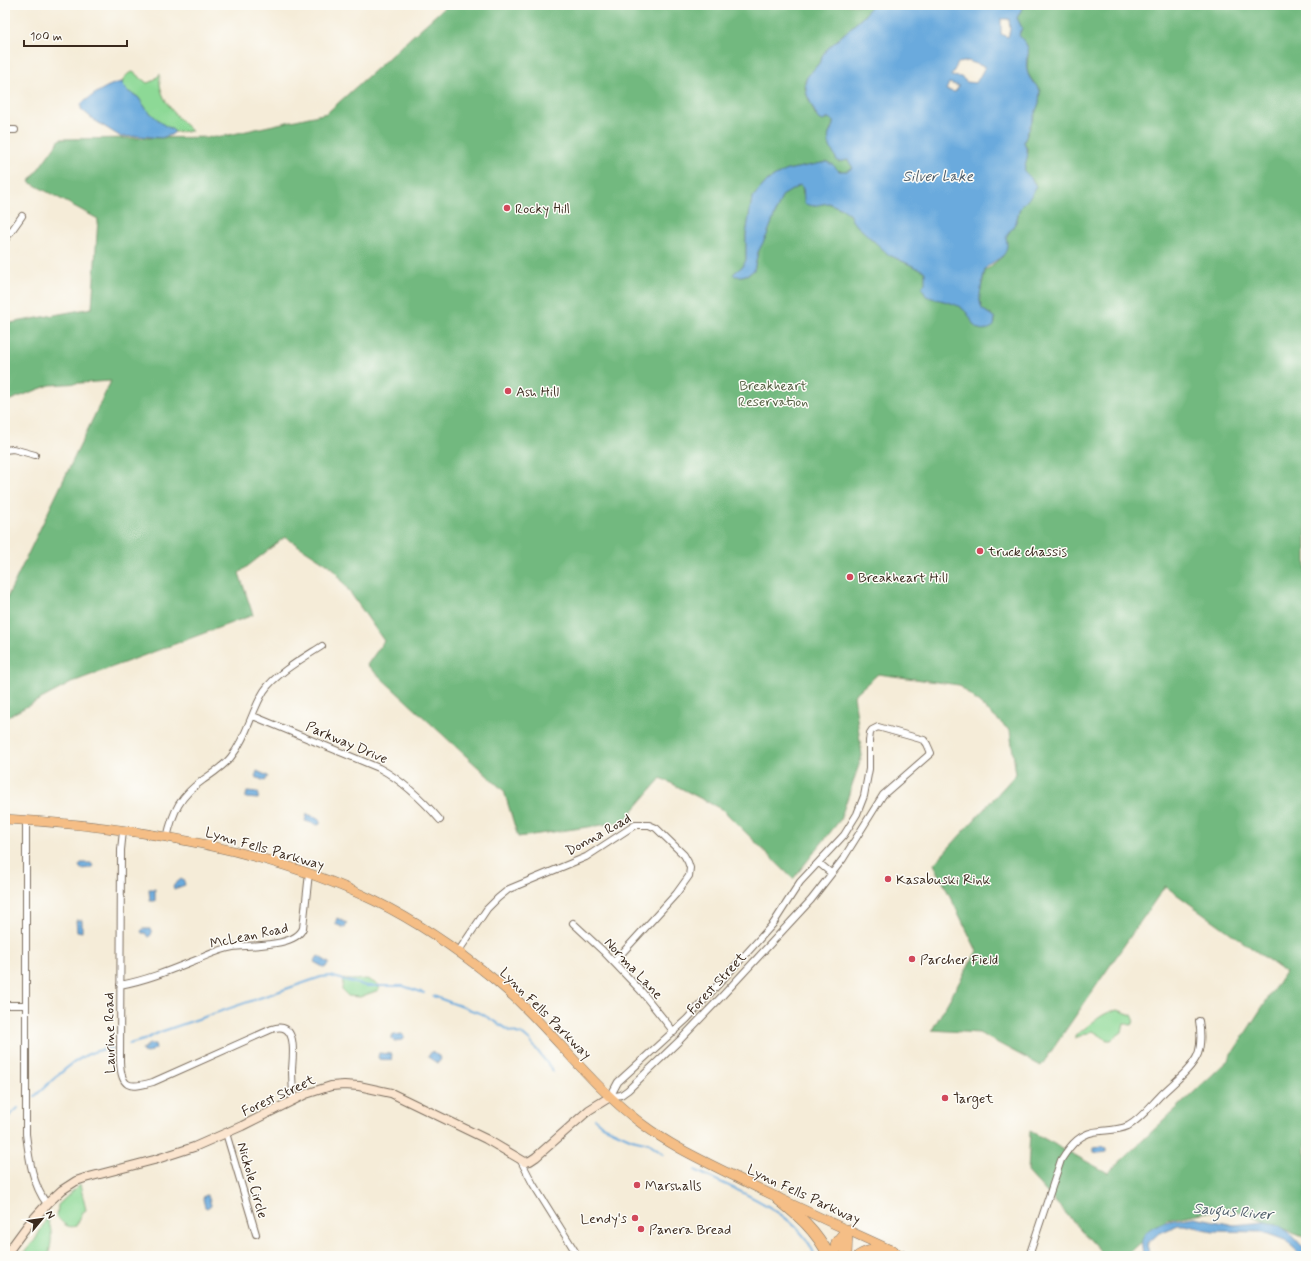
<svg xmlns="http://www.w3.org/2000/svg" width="1311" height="1261" font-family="Mynerve,sans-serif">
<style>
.green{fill:#8dd996;stroke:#64825a}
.forest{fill:#72b97f;stroke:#56724e}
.water{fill:#6aaadd;stroke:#526a7e;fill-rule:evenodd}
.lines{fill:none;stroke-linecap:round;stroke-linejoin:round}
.stream{stroke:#6aaadd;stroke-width:2}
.street-casing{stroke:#7c6e5f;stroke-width:8}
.secondary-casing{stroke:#7c6e5f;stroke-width:10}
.primary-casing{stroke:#7c6e5f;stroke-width:10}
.highway-casing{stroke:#7c6e5f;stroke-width:12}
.street{stroke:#fff;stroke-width:6}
.secondary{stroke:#fbe5cf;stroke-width:8}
.primary{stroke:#f5be86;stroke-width:9}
.highway{stroke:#f5be86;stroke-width:11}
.poi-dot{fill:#d1495b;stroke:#fdfcf7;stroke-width:1.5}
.labels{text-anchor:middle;stroke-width:3;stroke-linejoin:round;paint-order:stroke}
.poi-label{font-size:14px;fill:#3b2a1e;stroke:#fdfcf7;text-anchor:start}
.park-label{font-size:14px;fill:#545f42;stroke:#fdfcf7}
.street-label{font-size:14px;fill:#3b2a1e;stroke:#fdfcf7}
.water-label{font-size:15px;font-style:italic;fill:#4e5d6a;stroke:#fdfcf7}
</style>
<rect width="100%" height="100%" fill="#fdfcf7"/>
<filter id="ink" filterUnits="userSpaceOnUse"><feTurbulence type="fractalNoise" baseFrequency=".025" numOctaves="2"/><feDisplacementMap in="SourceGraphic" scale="8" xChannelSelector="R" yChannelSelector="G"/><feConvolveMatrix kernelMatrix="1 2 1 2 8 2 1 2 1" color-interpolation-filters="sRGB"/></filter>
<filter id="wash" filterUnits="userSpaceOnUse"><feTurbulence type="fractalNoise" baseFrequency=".012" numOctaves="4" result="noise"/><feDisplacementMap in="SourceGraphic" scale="16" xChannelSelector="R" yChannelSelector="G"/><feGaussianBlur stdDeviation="0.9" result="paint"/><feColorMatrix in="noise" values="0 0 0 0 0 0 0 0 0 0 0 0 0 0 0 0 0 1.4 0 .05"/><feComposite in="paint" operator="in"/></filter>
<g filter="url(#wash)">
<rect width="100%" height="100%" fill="#f5ecd8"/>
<path class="green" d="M133,72L147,83L153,81L160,74C157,98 176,116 192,131L175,132L170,128L164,125L147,110L138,97L129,92L124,87L122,82C125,77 127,73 133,72Z
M343,978L350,980L367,979L379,985V990L360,997L348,996L342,990Z
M1118,1010L1132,1015L1134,1019L1133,1024L1130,1025L1124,1023L1122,1032L1111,1040H1107L1093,1031L1075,1038V1035C1089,1027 1102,1011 1118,1010Z
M80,1184L86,1210L83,1212L76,1226C67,1229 63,1223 57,1217L58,1205Z
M47,1218C53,1230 52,1243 48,1256H21L35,1240Z"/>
<path class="forest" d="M447,5H871L864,16L838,39L822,56L821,61L805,80V87L807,95L816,116L826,119L829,117L833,121C833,126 831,129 829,134C826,142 834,154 838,162L848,160L853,168L847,171H839L833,165L827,162L787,170L768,180L752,198L746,235V260L743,266L733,274L742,276L749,274L754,270L758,252L767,235L782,196L800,185L802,186L803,195L812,205L828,203L843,209L849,214L853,222L889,255L924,271L936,298C946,303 961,303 968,313C972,319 973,324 978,329L995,323C996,315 987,313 982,309L979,297L985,271L1003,256L1007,241L1006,237L1016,222L1020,208L1035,183L1024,171L1028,151L1024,142L1039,103L1040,90C1034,82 1026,76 1027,65C1027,60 1029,54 1028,49C1027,43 1022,39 1019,35L1022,28L1017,18L1024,5H1306V1237L1228,1208L1166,1220L1126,1256H1105L1028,1172L1030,1131L1108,1173L1228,1060L1285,972L1165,886L1041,1066L979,1033L932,1030L977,951L934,864L1016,774L1010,731L959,685L878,674L854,695L862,756L840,820L793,879L723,810L661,778L623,822L518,837L504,791L367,665L384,641L333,568L285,537L239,573L253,615L75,681L5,718V602L111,381L50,385L5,402V324L92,308L98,219L29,182L60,139L220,137L327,113Z"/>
<path class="water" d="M871,5H1024L1017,18L1022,28L1019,35C1022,40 1027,43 1028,49C1029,52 1028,55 1027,58C1025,76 1030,78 1040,90L1039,103L1024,142L1028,154L1024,171L1031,178L1036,186L1031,196L1020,208L1016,222L1006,237C1011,258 997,257 986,268C984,271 980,292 980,296C979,300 981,305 982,309L995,318L994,326C990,329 985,331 979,329C971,326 971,315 964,310C954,301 938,301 926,296L922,288L925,283V273L924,271L889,255L853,222L849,214L843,209L828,203L812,206L805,204C802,197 806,189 800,185L782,196L767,235L758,252L754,270L749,274L742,276H735L733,274L743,266L746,260V235L752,198L768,180L787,170L827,162L833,165L839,171H847L853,168L848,160L838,162C834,154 826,143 829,134C831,129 834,126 833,121L829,118L823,121L818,119L807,95L805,83L807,77L821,61L822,56L826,50L864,16ZM1001,19H1009L1010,30L1008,37L1001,34ZM968,61L985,67L976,83L967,82L961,77L951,76L958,63ZM949,83L959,86L955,92L946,90Z
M122,82L124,87L129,92L138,97L147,110L164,125L170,128L175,132L171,135L161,138L139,136L121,137L94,120L81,109V104C93,95 107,84 122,82Z
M257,771L268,776L265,781L255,777Z
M247,792L259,793L258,799L246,798V796Z
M307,814L320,819V824L318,825L305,821Z
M81,863H91L93,866L90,868L81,869L79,866Z
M181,879L184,881L185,885L174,889L173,886Z
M149,889H155V901H150Z
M337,918L347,923L345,928L335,924Z
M76,920H82V932L77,931Z
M143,929H150L152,932L151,935L148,937L145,933H142L141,931Z
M318,956L329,963L325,968L314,962Z
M402,1034L405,1037L403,1040L394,1041L392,1039V1036L394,1035Z
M149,1044H155L156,1048L147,1053L143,1052L142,1050Z
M432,1051L441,1058L440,1061L437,1063L428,1057Z
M379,1053L392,1054L391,1060L379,1059L378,1057Z
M1101,1146L1106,1148V1152L1099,1153L1094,1152V1147Z
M207,1195L209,1198L211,1205L207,1208L205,1207L203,1199L204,1196Z
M1195,1217L1234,1225L1264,1222L1277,1224L1290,1233L1302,1246L1306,1247V1255L1299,1253L1285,1240L1263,1232L1213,1231L1185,1225H1178L1158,1234L1149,1242L1147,1245L1150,1256H1143C1143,1251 1141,1246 1142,1240C1148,1220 1179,1220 1195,1217Z"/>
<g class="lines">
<path class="stream" d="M433,996L482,1014L510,1031L523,1035L530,1041L553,1071
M129,1044L144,1040L160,1032L321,977L330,976L366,986H403L424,993
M35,1096C50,1083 72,1060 91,1053C97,1050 105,1050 112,1048
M595,1119L603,1126L632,1139L649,1143L664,1154
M5,1120L18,1108
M695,1170C734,1190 799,1211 815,1256"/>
</g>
</g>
<g filter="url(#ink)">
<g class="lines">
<g class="street-casing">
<path id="street" d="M5,130H15
M5,240L22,216
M5,450L13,449L35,455
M253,716L379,768C403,781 422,799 440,820
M878,727L924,740L927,744L931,753L883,795L843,859L811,900L723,995L680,1040L628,1090L621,1095L610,1097L618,1082L687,1019L773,924L800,882L844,835L857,814L864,796L869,769V741L870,733L872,730Z
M26,820V1134C29,1158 32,1184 47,1204
M123,831L121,850L120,1061C121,1088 129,1089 153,1082L272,1029C298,1020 293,1055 292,1069C292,1079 293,1090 293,1101
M167,838C173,811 180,796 203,780C213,773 224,766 231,757C247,737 251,712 264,691C275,674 305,657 322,646
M819,863L831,873
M573,923L603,951L641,991L674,1032
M458,952L487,909L498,898L509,889L586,857L635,825H649L656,828L684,855L688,862L690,868L689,876L676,894L614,962
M120,985C147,980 171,970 196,960C208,955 220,949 233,947C251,945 296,947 303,928L309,873
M5,1005H26
M226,1133L256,1234
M521,1161L533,1184L578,1256
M1029,1256L1061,1160C1071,1144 1081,1132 1101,1131C1111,1130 1119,1130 1128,1126C1141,1119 1151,1105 1161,1095C1172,1084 1192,1069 1198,1054C1201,1045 1201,1031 1199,1021"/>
</g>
<g class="secondary-casing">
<path id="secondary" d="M5,1256L27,1226L49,1202L62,1190L76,1181L85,1178L154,1160L194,1147L242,1126L306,1094L331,1086L344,1085L359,1086L391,1093L486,1139L525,1162L530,1161L536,1157L589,1110L610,1097"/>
</g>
<g class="primary-casing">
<path id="primary" d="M5,819C127,826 265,847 375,901C418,922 458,950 495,980C548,1024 587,1083 642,1124C671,1146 704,1161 736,1177C791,1205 848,1230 904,1256"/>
</g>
<g class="highway-casing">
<path id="highway" d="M777,1198C799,1216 816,1230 829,1256
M834,1256L837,1242L847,1230
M846,1256L847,1230
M859,1256C870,1249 881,1250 893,1251"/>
</g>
<use href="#street" class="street"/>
<use href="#secondary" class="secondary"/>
<use href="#primary" class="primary"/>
<use href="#highway" class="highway"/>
</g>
</g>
<g class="poi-dot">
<circle cx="507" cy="208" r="4"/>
<circle cx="508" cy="391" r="4"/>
<circle cx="980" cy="551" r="4"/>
<circle cx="850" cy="577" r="4"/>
<circle cx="888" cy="879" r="4"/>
<circle cx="912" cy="959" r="4"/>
<circle cx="945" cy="1098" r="4"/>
<circle cx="637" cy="1185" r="4"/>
<circle cx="635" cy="1218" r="4"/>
<circle cx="641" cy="1229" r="4"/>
</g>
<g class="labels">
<g class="poi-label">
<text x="515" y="213">Rocky Hill</text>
<text x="516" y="396">Ash Hill</text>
<text x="988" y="556">truck chassis</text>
<text x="858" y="582">Breakheart Hill</text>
<text x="896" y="884">Kasabuski Rink</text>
<text x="920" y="964">Parcher Field</text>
<text x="953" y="1103">Target</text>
<text x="645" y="1190">Marshalls</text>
<text x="627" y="1223" text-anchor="end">Lendy's</text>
<text x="649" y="1234">Panera Bread</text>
</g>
<g class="park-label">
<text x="773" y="390">Breakheart<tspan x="773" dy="16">Reservation</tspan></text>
</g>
<g class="street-label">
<text transform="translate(347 742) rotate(23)" y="5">Parkway Drive</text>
<text transform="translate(598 834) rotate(-29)" y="5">Donna Road</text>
<text transform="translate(265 848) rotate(16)" y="5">Lynn Fells Parkway</text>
<text transform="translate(249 935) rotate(-12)" y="5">McLean Road</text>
<text transform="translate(634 968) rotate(47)" y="5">Norma Lane</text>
<text transform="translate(716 983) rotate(-47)" y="5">Forest Street</text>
<text transform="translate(546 1013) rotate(45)" y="5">Lynn Fells Parkway</text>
<text transform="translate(109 1033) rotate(-91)" y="5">Laurine Road</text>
<text transform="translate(278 1095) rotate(-25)" y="5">Forest Street</text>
<text transform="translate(253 1180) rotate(74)" y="5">Nickole Circle</text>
<text transform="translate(804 1194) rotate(25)" y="5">Lynn Fells Parkway</text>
</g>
<g class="water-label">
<text x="938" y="181">Silver Lake</text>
<text transform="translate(1233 1211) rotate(5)" y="5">Saugus River</text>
</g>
</g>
<rect width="1311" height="1261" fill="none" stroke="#fdfcf7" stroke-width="20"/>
<g transform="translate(42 1219) rotate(61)" stroke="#fdfcf7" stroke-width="3" paint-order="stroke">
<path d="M0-3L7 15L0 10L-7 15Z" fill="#3b2a1e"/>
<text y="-6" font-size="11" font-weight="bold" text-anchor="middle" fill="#3b2a1e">N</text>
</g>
<path d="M24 40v6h103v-6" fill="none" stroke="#3b2a1e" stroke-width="2"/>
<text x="30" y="40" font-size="12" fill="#3b2a1e" stroke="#fdfcf7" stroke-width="3" paint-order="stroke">100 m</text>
</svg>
